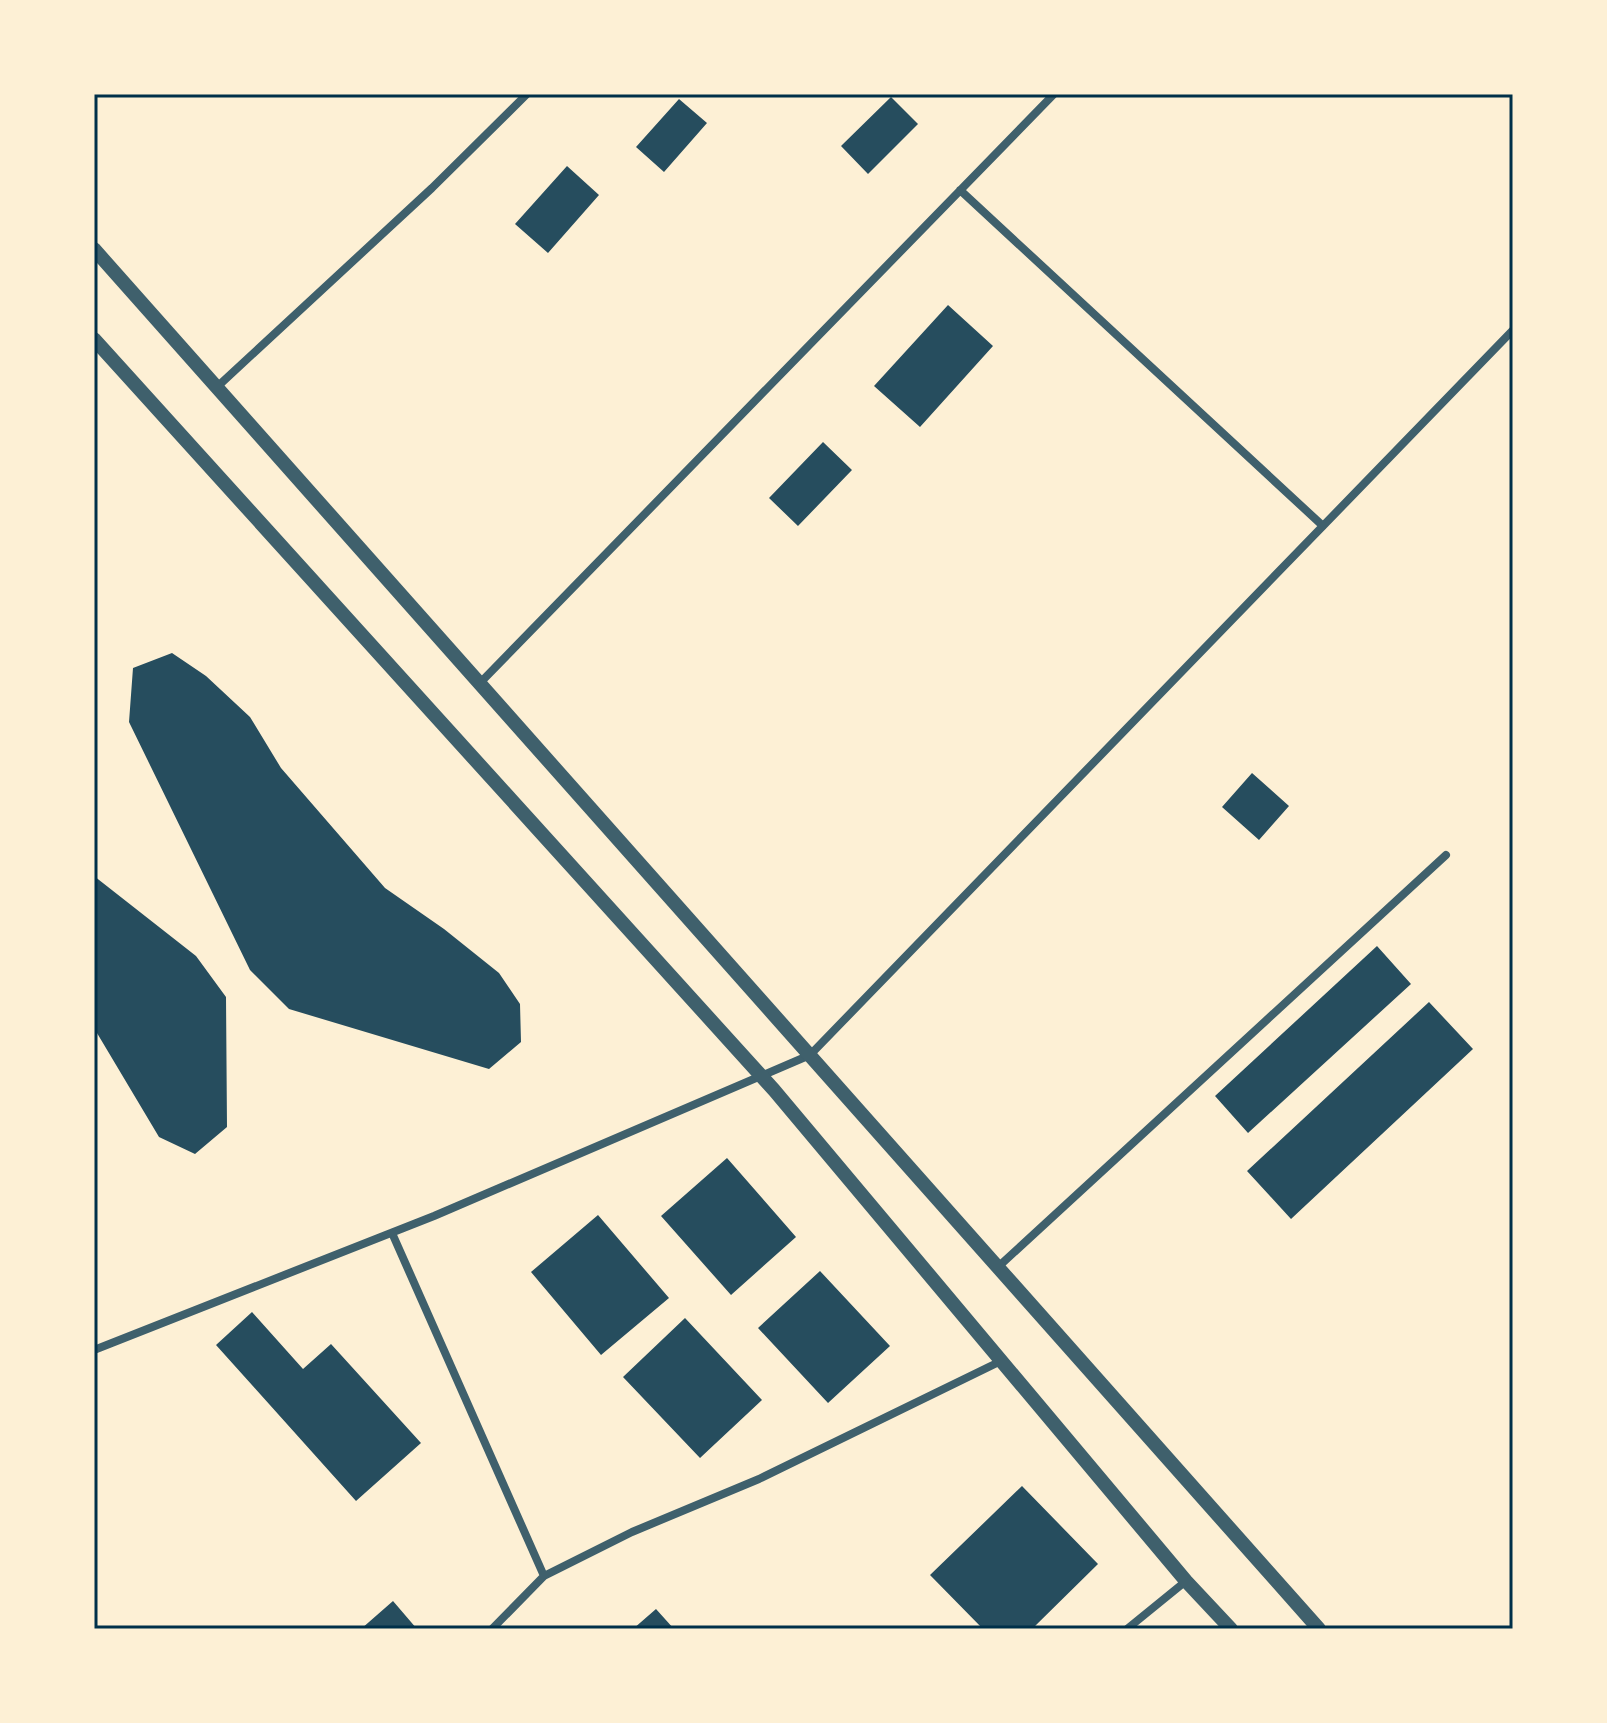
<svg xmlns="http://www.w3.org/2000/svg" width="1607" height="1723" font-family="Jost,sans-serif">
<style>
.building{fill:#264d5e}
.lines{fill:none;stroke-linecap:round;stroke-linejoin:round}
.minor{stroke:#3f606c;stroke-width:8}
.tertiary{stroke:#3f606c;stroke-width:14}
.neatline{fill:none;stroke:#003049;stroke-width:3}
</style>
<rect width="100%" height="100%" fill="#fdf0d5"/>
<path class="building" d="M891,97L918,124L868,174L841,146Z
M679,99L707,123L664,172L636,147Z
M567,166L599,195L548,253L515,224Z
M948,305L993,346L920,427L874,386Z
M823,442L852,470L798,526L769,498Z
M172,653L206,676L250,717L281,768L385,888L444,929L499,973L520,1004L521,1042L489,1069L289,1009L250,970L129,722L133,668Z
M1252,773L1289,806L1259,840L1222,807Z
M94,876L196,956L226,997L227,1127L195,1154L159,1137L94,1028Z
M1377,946L1411,984L1248,1133L1215,1096Z
M1429,1002L1473,1049L1291,1219L1247,1171Z
M727,1158L796,1237L731,1295L661,1216Z
M598,1215L669,1298L601,1355L531,1272Z
M820,1271L890,1346L828,1403L758,1328Z
M252,1312L303,1369L331,1344L421,1443L356,1501L216,1345Z
M685,1318L762,1400L700,1458L623,1377Z
M1022,1486L1098,1564L1032,1629H983L930,1575Z
M393,1601L417,1629H361Z
M656,1609L674,1629H633Z"/>
<g class="lines">
<path class="minor" d="M960,190L1323,526
M217,387L432,188L527,94
M480,683L1054,94
M392,1233L544,1576
M998,1267L1446,855
M94,1350L434,1216L810,1055L1513,330
M492,1629L544,1576L632,1532L759,1479L1001,1361
M1127,1629L1186,1581"/>
<path class="tertiary" d="M94,249L1319,1629
M94,339L774,1090L1186,1581L1231,1629"/>
</g>
<rect width="1607" height="1723" fill="none" stroke="#fdf0d5" stroke-width="192"/>
<rect x="96" y="96" width="1415" height="1531" class="neatline"/>
</svg>
